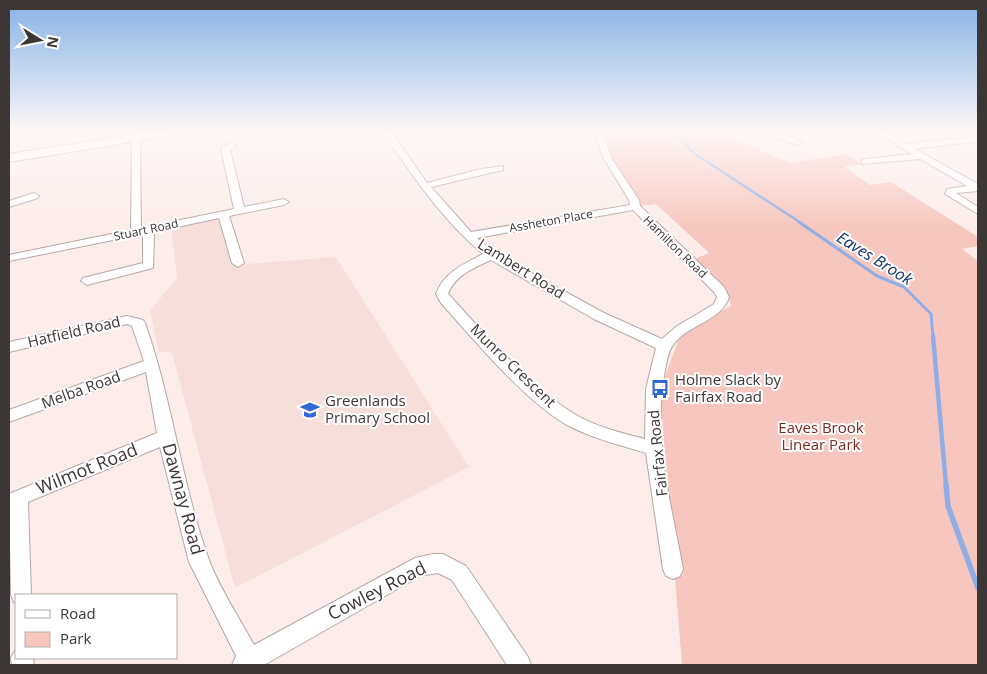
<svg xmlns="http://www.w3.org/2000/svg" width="987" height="674" font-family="'Open Sans',sans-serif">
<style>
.built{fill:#f6deda}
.green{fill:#f7c7bf}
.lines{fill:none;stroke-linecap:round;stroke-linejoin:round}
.stream-far3{stroke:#90aee5;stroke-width:2.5}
.stream-far2{stroke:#90aee5;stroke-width:3}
.stream-far1{stroke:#90aee5;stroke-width:4.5}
.stream{stroke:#90aee5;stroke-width:5.5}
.street-casing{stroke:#b6a7a5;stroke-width:2}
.secondary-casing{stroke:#b6a7a5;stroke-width:2}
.street{fill:#fff;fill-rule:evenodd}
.secondary{fill:#fff;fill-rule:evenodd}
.labels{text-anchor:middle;stroke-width:4;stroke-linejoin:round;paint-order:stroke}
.far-street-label{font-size:12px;fill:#3c3635;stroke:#fff}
.street-label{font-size:15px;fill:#3c3635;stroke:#fff}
.poi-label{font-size:15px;fill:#3c3635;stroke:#fff;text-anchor:start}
.park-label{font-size:15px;fill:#7c2920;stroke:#fff}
.water-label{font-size:16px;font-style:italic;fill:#123171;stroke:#fff}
.near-street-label{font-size:18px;fill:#3c3635;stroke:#fff}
</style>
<rect width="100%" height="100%" fill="#fcedea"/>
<path class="built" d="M223,218L234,265L336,257L469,467L235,588L172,353L159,351L150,311L177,278L171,228Z"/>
<path class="green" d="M598,133H720L790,163L847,154L863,164L844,167L870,185L891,182L978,237V246L962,249L978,261V665H682L660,390L681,333L731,306L727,291L695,259L709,253L656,204L641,206Z"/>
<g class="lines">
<path class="stream-far3" d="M675,133L692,152L801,223"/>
<path class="stream-far2" d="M799,222L877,276L904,287L931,314L933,337"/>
<path class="stream-far1" d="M933,336L946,485"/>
<path class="stream" d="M946,484L948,506L978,588"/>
<g class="street-casing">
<path id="street" d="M383,133H392L427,183L481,169L503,166V170L431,187L471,232L630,205L629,200L604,159L594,133H602L612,159L639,200L640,206L724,287L729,297C722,321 688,324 673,345C668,351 667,362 665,370C652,437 671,503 683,569L680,576L673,579L666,576L663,569L646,453C619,445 592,438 567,425C525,401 474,340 441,303L436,294C444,272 464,264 483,254C443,221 413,176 383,133ZM633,210L714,292L717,297L714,304L677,326L662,339L604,313L495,253L477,238ZM491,260L594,319L656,348L646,389L645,439C621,433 597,427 576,415C532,389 486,335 451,297L448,294C455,275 474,268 491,260Z
M763,133H778L802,142L798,145Z
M877,133H888L907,144L978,136V141L915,149L978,184V191L956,193L978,207V214L945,194L947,189L967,186L920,159L862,164V160L865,159L912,154Z
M136,136L140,139L141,228L234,209L221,149L232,143L236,146L230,150L244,207L284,199L289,202L284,205L229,216L244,263L238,267L232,263L219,218L154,232L153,268L87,285L81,281L83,278L143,263V234L9,261V255L131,230L132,139Z
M34,193L39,196L38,198L9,207V201Z
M127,316L143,320L145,323C172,399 181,481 208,557C217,584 240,619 254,645L415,558L433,554H443L466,566L528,657L531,665H507L452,580L438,573L420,576L264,665H232L236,656L189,562L160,447L28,502L31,595H16V603L14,602L11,595L9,494L157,433L146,372L9,422V410L144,361L132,326L127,324L9,352V342Z
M16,649V658H33L34,665H12L11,658Z"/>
</g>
<g class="secondary-casing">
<path id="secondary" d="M144,133H174L169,136L9,162V154Z"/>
</g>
<use href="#street" class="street"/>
<use href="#secondary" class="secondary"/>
</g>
<linearGradient id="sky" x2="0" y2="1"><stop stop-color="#85b2e7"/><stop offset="0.58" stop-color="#fef7f6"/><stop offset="1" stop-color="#fef7f6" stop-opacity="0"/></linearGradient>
<rect width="987" height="228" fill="url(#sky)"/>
<defs>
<g id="bus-bare" transform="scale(1.5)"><path d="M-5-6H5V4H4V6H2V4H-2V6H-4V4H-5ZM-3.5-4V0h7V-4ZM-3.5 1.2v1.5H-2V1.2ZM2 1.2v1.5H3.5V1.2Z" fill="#3267d6" stroke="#fff" stroke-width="2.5" paint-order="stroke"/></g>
<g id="school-bare" transform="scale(1.5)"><path d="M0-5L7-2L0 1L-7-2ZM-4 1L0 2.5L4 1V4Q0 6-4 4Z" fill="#3267d6" stroke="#fff" stroke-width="2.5" paint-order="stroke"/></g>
</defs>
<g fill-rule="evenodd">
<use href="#bus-bare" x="660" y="389"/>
<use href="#school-bare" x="310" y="410"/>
</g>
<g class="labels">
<g class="far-street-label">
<text transform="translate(551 221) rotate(-10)" y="4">Assheton Place</text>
<text transform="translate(146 230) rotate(-12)" y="4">Stuart Road</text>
<text transform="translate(675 247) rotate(44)" y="4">Hamilton Road</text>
</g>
<g class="street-label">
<text transform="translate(521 269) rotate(32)" y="5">Lambert Road</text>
<text transform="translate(74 332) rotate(-13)" y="5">Hatfield Road</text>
<text transform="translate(513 366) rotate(44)" y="5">Munro Crescent</text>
<text transform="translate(81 390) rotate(-20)" y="5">Melba Road</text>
<text transform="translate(658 453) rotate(-96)" y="5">Fairfax Road</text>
</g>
<g class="poi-label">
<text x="675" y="385">Holme Slack by<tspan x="675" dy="17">Fairfax Road</tspan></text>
<text x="325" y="406">Greenlands<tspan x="325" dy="17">Primary School</tspan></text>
</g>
<g class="park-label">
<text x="821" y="433">Eaves Brook<tspan x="821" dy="17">Linear Park</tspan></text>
</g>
<g class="water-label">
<text transform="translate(875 258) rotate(32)" y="6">Eaves Brook</text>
</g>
<g class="near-street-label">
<text transform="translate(87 469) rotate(-22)" y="6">Wilmot Road</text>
<text transform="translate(183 499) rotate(75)" y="6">Dawnay Road</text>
<text transform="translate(377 591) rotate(-27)" y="6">Cowley Road</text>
</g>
</g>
<rect width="987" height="674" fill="none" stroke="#3c3635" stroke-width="20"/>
<rect x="15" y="594" width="162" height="65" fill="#ffffff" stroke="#b1afae"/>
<rect x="25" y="610" width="25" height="8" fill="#ffffff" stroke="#b1afae"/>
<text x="60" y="619" font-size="15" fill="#3c3635">Road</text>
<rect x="25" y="632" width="25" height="15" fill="#f7c7bf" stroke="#b1afae"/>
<text x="60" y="644" font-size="15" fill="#3c3635">Park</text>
<g transform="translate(40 40) rotate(100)" stroke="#ffffff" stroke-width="4" paint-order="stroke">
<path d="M0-4L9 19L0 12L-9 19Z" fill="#3c3635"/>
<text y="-8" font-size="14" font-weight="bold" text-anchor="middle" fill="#3c3635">N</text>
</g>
</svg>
